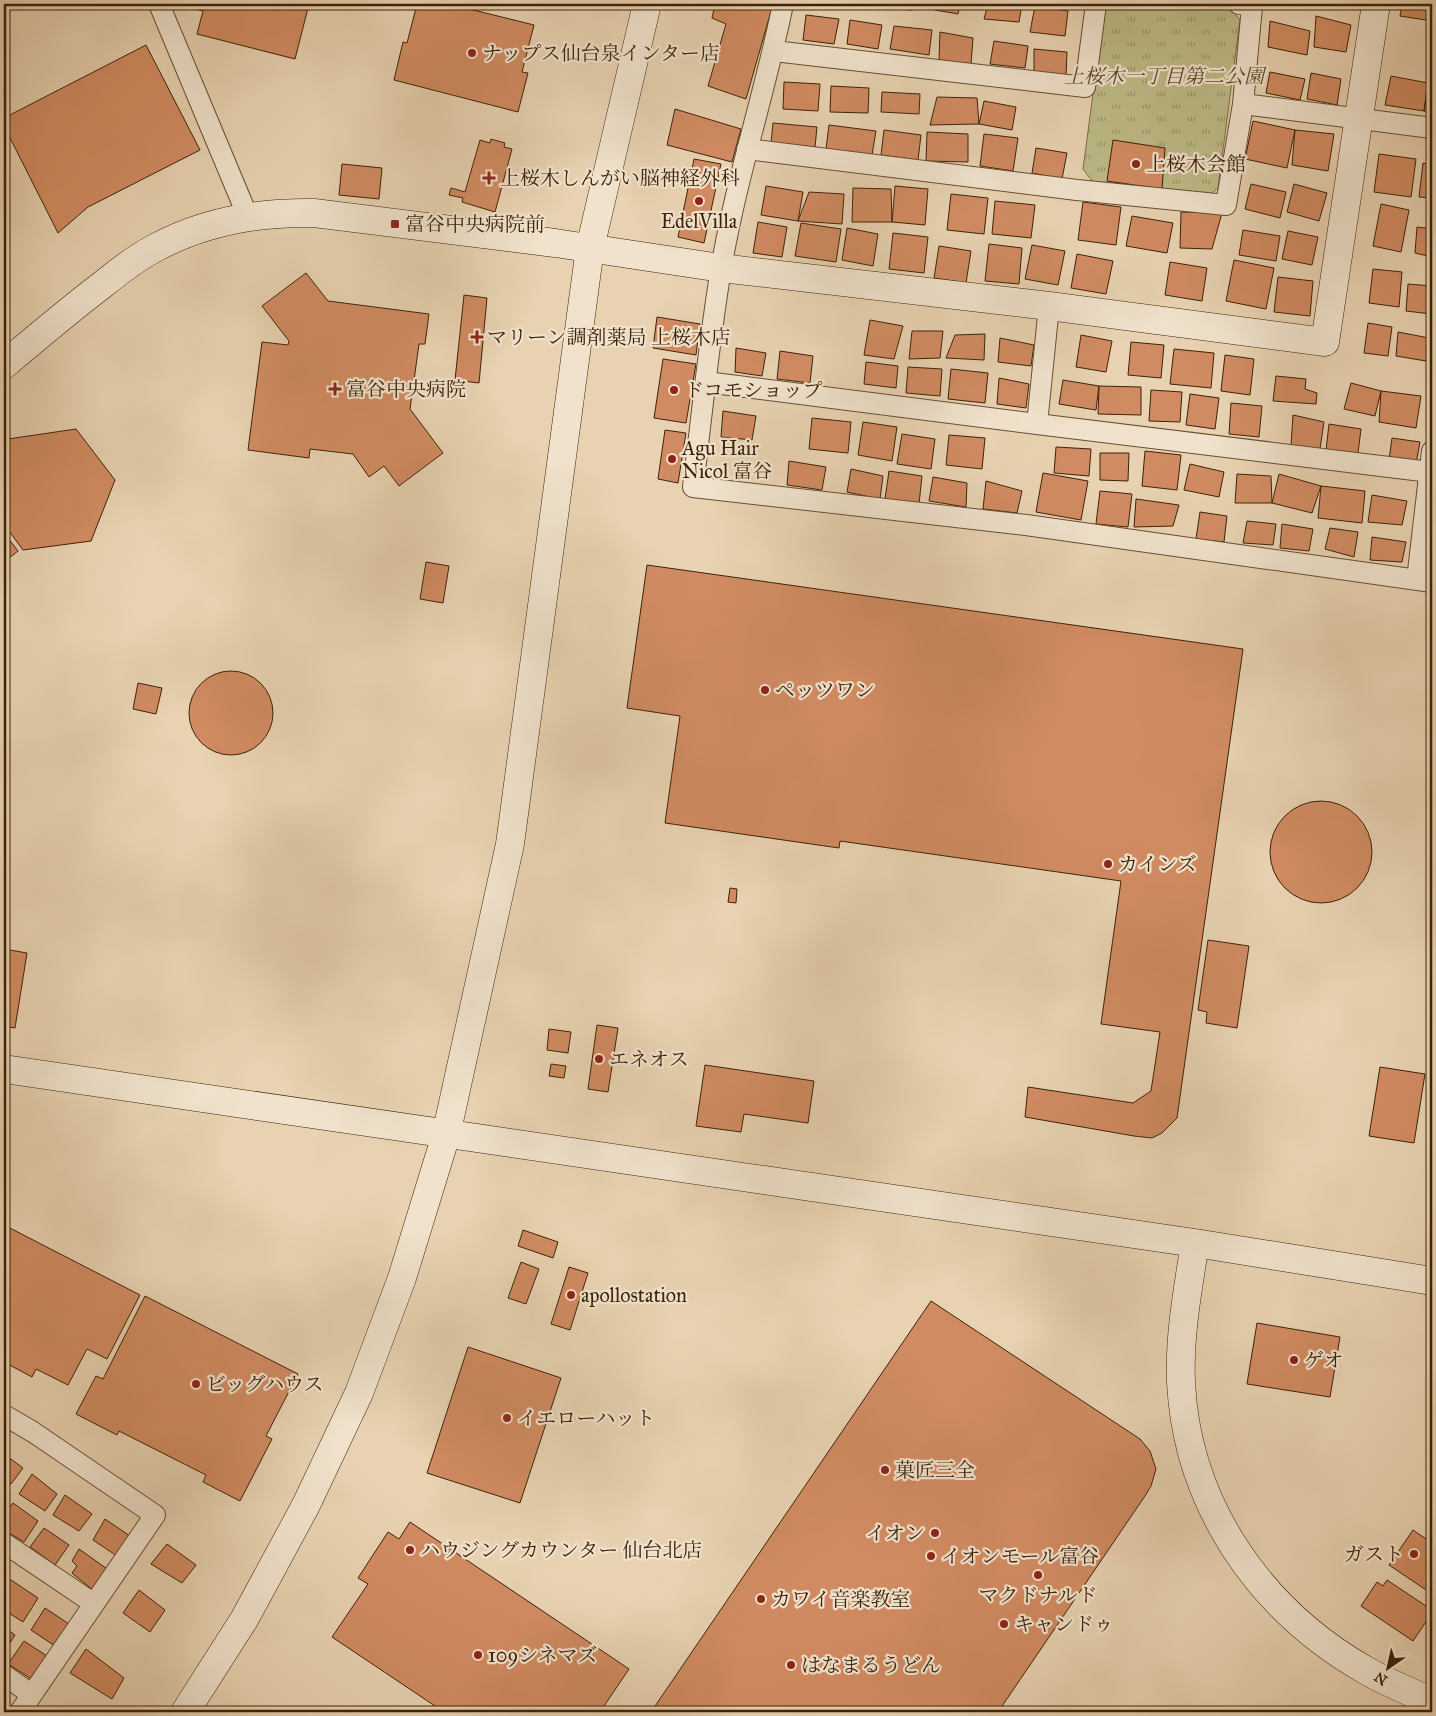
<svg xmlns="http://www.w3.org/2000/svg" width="1436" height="1716" font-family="'IM FELL Great Primer','Noto Serif JP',serif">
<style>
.grass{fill:url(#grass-tufts);stroke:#7d6e48}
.building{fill:#d18b62;stroke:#3d2209}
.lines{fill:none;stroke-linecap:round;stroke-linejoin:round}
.street-casing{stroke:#684e33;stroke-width:22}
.secondary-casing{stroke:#3d2209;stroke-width:29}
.street{stroke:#f0e2cc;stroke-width:20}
.secondary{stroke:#f0e2cc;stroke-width:28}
.poi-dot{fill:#8f2418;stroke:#f0e2cc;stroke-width:2}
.labels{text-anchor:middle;stroke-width:4.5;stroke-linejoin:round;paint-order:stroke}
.poi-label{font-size:20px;fill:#3d2209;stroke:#f0e2cc;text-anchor:start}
.park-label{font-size:20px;font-style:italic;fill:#5d4828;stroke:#f0e2cc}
</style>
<defs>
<pattern id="grass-tufts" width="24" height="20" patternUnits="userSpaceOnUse" patternTransform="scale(1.25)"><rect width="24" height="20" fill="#bdba87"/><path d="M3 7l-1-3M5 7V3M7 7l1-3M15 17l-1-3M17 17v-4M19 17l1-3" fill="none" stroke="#9b976d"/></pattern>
</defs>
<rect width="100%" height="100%" fill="#e8d2b1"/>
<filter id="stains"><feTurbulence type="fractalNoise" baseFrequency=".004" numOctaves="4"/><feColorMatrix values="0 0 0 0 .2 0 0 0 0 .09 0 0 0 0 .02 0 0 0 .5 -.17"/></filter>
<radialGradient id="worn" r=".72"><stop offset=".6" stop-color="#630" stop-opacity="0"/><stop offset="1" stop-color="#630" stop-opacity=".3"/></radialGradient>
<path class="grass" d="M1105,4H1190L1231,9L1240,20L1218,188L1206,198L1095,185L1083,169Z"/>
<path class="building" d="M184,4H309L295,59L197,34L203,11L183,6Z
M417,4H449L534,25L522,72L528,73L518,112L394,80L403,42L407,43Z
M715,4H773L746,99L708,86L726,24L712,18Z
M827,4H849L848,8Z
M876,4H913L912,10L875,8Z
M925,4H960L958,14L924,8Z
M988,4H1022L1019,22L984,19Z
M1402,4H1432V21L1400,16Z
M1035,6L1068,11L1065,36L1030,32Z
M806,15L839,19L834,44L803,40Z
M1316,16L1351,25L1346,52L1314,47Z
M850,20L882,25L878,49L847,44Z
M1270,21L1310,31L1307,55L1268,47Z
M894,26L932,30L929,55L890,49Z
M940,32L973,38L971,64L939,60Z
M994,41L1028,46L1025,68L990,64Z
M146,45L200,150L88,207L58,233L4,126V118Z
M1034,49L1067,52L1066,76L1034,73Z
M1270,72L1305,79L1300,100L1266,93Z
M1311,73L1341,79L1337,105L1307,99Z
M1391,76L1428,83L1424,111L1385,105Z
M784,82L820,84L818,111L783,109Z
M1428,83L1432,84V112L1424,111Z
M831,86L869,88L868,113L830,112Z
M882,92L920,94L919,114L881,112Z
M937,97L977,98L979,124L930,125Z
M984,101L1016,107L1012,130L979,124Z
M675,109L741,129L732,162L667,145Z
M1253,121L1295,130L1287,168L1245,159Z
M773,123L817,127L815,147L771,143Z
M829,125L876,131L872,155L826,149Z
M884,130L921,135L918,160L881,155Z
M1295,130L1334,134L1328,171L1292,165Z
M927,132L968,134V162L926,161Z
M984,134L1018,138L1013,171L980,166Z
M491,139L505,143L504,147L512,149L495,212L462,202L463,198L449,195L451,188L465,192L480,140L490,143Z
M1113,140L1165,148L1162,189L1107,181Z
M1036,148L1067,153L1062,179L1032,173Z
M1379,154L1416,159L1411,197L1374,192Z
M694,159L721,164L704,243L678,237Z
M1423,163L1432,165V198L1419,197Z
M342,164L382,168L379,199L339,195Z
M1251,184L1286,192L1280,218L1245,209Z
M1294,184L1327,193L1319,221L1287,212Z
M766,186L803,192L798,221L761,215Z
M895,186L928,189L925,225L892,222Z
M853,188L891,189L892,222H852Z
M809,192L844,194L842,224L798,221Z
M951,194L988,198L984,234L947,230Z
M995,201L1035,205L1031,238L992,234Z
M1083,202L1121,207L1116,245L1078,240Z
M1381,204L1409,210L1401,252L1373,246Z
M1181,212L1222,213L1212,249L1180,248Z
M1132,216L1173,223L1167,253L1126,246Z
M758,222L787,227L782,257L753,253Z
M801,223L841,229L836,262L795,256Z
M1417,227L1432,229V257L1415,253Z
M847,228L878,234L873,266L842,260Z
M1243,230L1280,236L1276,261L1239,255Z
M1288,231L1318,237L1312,265L1282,259Z
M893,233L928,237L924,273L889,269Z
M989,244L1022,248L1019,284L985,281Z
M1032,245L1065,251L1058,285L1025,279Z
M939,246L971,251L966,283L934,278Z
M1077,254L1113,261L1106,294L1071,288Z
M1234,260L1274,268L1266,309L1226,301Z
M1170,262L1207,268L1202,301L1165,295Z
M1373,269L1402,272L1399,307L1369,303Z
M306,273L328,301L429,314L425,344H419L410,409L443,453L399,486L384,466L369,477L353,454L310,449L309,458L248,450L262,342L288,345L289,341L262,306Z
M1278,277L1313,281L1310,316L1274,312Z
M1408,284L1432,286L1431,314L1406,311Z
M464,295L487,298L479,383L455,380Z
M657,317L700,324L696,355L653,348Z
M870,320L903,326L894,359L864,355Z
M1368,323L1392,327L1388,356L1364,353Z
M912,331H943L940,358L909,359Z
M1398,332L1429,338L1426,361L1396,356Z
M985,334L984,360L946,358L955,335Z
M1081,335L1112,341L1106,372L1076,367Z
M1000,338L1034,345L1031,366L998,362Z
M1131,342L1164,345L1161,378L1128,375Z
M736,348L766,353L762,376L735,372Z
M1174,349L1214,353L1211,388L1170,384Z
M780,351L813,356L810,383L777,379Z
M1225,355L1254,359L1250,395L1221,391Z
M663,359L696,364L686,423L654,418Z
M866,362L898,366L896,388L864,384Z
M908,367L942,369L940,396L906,393Z
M951,369L988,373L985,403L948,399Z
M1276,376L1306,379L1305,389L1317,393L1316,404L1273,401Z
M999,378L1029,384L1026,408L997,404Z
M1063,380L1099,386L1096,410L1059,404Z
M1351,383L1381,391L1375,416L1344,409Z
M1099,386L1141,387V415L1098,414Z
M1151,390L1182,392L1180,422L1149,421Z
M1381,391L1421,396L1416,428L1379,422Z
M1190,394L1219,398L1215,429L1186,425Z
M1231,403L1262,406L1259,437L1229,434Z
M723,411L756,416L752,440L721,437Z
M1293,415L1324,422L1320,449L1291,446Z
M812,418L851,422L848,453L809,449Z
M863,422L897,427L892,461L858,455Z
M1329,424L1361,429L1358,453L1326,450Z
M76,429L115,480L91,541L23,550L4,524V449L8,439Z
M665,430L686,433L678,483L658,479Z
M902,434L935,439L931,469L897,464Z
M949,435L985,438L982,469L946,465Z
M1392,438L1420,442L1416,464L1389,460Z
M1056,447L1091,449L1089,476L1054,473Z
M1145,451L1181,455L1177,490L1142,486Z
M1100,453H1129L1128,481L1100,480Z
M789,461L826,467L822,490L787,485Z
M1190,464L1224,472L1219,497L1184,490Z
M851,469L883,476L880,499L847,492Z
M889,471L922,476L919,504L885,499Z
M1043,473L1088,481L1081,520L1036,512Z
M1237,474L1271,476L1272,503H1235Z
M1279,474L1321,486L1312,513L1272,503Z
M933,477L967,483L966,507L929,501Z
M986,481L1022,491L1017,513L983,509Z
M1321,486L1365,491L1362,523L1318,518Z
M1100,491L1132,494L1128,527L1096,524Z
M1372,495L1407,501L1402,525L1368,522Z
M1136,499L1179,505L1173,526L1134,527Z
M1200,512L1227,516L1224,542L1196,539Z
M1247,521L1276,524L1273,545L1243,543Z
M1282,524L1313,529L1309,551L1280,548Z
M1330,528L1358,532L1354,557L1325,549Z
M4,533L18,551L4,562Z
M1372,537L1406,542L1402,562L1370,560Z
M426,562L449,566L443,603L420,599Z
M647,565L1243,649L1177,1118L1162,1133L1152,1138L1134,1136L1025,1117L1028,1087L1133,1103L1151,1091L1160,1032L1101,1024L1121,881L840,841L839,848L665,823L680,716L627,708Z
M189 713a42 42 0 1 1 84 0a42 42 0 1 1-84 0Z
M138,683L162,688L156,714L133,709Z
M1270 852a51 51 0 1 1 102 0a51 51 0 1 1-102 0Z
M730,888L737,889L736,903L728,902Z
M1208,940L1249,946L1237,1028L1206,1023L1207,1012L1198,1010Z
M4,949L27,953L15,1028L4,1026Z
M597,1025L618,1028L608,1092L588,1089Z
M549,1029L571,1032L568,1053L547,1050Z
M551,1064L566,1066L564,1078L549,1076Z
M705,1065L814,1081L808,1123L744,1114L741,1132L696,1126Z
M1380,1067L1425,1074L1414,1143L1369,1136Z
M4,1225L140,1295L107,1359L87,1349L68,1385L36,1369L32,1377L4,1362Z
M523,1230L558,1242L553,1258L518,1246Z
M521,1262L539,1269L526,1304L508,1298Z
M569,1267L588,1273L570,1330L551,1324Z
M145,1296L298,1374L266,1436L272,1439L240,1501L203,1482L206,1475L119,1431L117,1435L76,1414L96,1376L103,1379Z
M931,1301L1140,1439L1150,1451L1156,1469L1151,1486L1145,1496L998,1712H651Z
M1257,1323L1340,1337L1330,1397L1247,1384Z
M468,1347L561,1378L520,1503L427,1473Z
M4,1454L23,1468L11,1484L4,1480Z
M32,1474L57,1494L45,1511L19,1494Z
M65,1495L92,1514L79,1531L53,1515Z
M13,1503L38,1521L24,1542L4,1530V1516Z
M105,1519L130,1536L117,1556L93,1540Z
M410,1522L629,1669L600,1712H444L332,1637L368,1584L358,1578L388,1532L399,1539Z
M44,1528L69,1545L55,1565L30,1547Z
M1413,1530L1432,1543V1594L1389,1565Z
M167,1544L196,1565L182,1583L151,1564Z
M79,1549L110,1571L94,1591L72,1573L77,1566L72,1561Z
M8,1578L38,1598L23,1622L4,1610V1585Z
M1387,1580L1432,1610V1613L1413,1641L1361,1606L1377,1582L1383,1586Z
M139,1590L165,1610L150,1632L123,1613Z
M45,1608L69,1624L55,1646L31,1630Z
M4,1627L15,1635L4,1652Z
M24,1641L50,1658L33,1680L8,1664Z
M86,1649L124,1678L112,1699L70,1673Z"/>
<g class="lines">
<g class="street-casing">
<path id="street" d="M159,4L248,217
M783,4C765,93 736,179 721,269C709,341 702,414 693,487L1026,525L1432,582
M774,51L1085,87L1096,4
M1243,104L1432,128
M747,149L1077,190L1226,205L1243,104L1252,6L1239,4
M1049,306L1037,424L1430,472
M706,382L1037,424
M1417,580L1432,451
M4,1415L33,1432L155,1515L20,1712
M4,1543L93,1603
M4,1675L31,1694"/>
</g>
<g class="secondary-casing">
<path id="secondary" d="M4,365C36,338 68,311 102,285C118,272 136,258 155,248C203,222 259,212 314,213L555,243L721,268L1049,306L1325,342L1376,4
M4,1069L1195,1243L1432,1281
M1195,1243C1188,1289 1179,1335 1181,1382C1187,1506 1261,1611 1367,1671C1388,1683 1411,1692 1432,1702
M185,1712L245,1618L306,1505L359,1393L402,1278L446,1135L510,844L590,248L647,4"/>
</g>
<use href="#street" class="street"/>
<use href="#secondary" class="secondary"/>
</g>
<g class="poi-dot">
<circle cx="472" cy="53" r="5"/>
<circle cx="1136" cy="164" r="5"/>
<path d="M486.5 170.5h5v5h5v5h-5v5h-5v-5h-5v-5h5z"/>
<circle cx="699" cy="201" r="5"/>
<rect x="390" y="219" width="10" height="10" rx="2.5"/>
<path d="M474.5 329.5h5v5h5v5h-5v5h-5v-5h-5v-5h5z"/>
<path d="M332.5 381.5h5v5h5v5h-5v5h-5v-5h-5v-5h5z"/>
<circle cx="674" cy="390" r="5"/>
<circle cx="672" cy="459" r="5"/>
<circle cx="765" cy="690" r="5"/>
<circle cx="1108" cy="864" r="5"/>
<circle cx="599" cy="1059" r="5"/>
<circle cx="571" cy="1295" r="5"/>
<circle cx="1294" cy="1360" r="5"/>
<circle cx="196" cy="1384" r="5"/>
<circle cx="507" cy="1418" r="5"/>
<circle cx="885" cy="1470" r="5"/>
<circle cx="935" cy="1533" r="5"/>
<circle cx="410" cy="1550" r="5"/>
<circle cx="1414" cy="1554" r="5"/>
<circle cx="931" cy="1556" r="5"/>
<circle cx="1038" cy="1575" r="5"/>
<circle cx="761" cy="1599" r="5"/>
<circle cx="1004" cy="1624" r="5"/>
<circle cx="478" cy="1655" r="5"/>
<circle cx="791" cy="1665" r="5"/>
</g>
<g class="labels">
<g class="poi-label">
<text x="482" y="60">ナップス仙台泉インター店</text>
<text x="1146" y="171">上桜木会館</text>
<text x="500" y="185">上桜木しんがい脳神経外科</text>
<text x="699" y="228" text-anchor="middle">EdelVilla</text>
<text x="405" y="231">富谷中央病院前</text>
<text x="487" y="344">マリーン調剤薬局 上桜木店</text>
<text x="346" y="396">富谷中央病院</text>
<text x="684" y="397">ドコモショップ</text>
<text x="682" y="455">Agu Hair<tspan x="682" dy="23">Nicol 富谷</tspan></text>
<text x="775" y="697">ペッツワン</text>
<text x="1118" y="871">カインズ</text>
<text x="609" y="1066">エネオス</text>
<text x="581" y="1302">apollostation</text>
<text x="1304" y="1367">ゲオ</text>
<text x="206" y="1391">ビッグハウス</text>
<text x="517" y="1425">イエローハット</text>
<text x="895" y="1477">菓匠三全</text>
<text x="925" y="1540" text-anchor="end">イオン</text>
<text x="420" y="1557">ハウジングカウンター 仙台北店</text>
<text x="1404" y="1561" text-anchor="end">ガスト</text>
<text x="941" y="1563">イオンモール富谷</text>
<text x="1038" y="1602" text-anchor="middle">マクドナルド</text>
<text x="771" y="1606">カワイ音楽教室</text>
<text x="1014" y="1631">キャンドゥ</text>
<text x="488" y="1662">109シネマズ</text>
<text x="801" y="1672">はなまるうどん</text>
</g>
<g class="park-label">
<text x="1164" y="83">上桜木一丁目第二公園</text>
</g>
</g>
<rect width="1436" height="1716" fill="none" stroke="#e8d2b1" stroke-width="20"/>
<rect x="5" y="5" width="1426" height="1706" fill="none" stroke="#3d2209" stroke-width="2.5"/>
<rect x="10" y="10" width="1416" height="1696" fill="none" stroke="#3d2209"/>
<g transform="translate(1388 1668) rotate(214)" stroke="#f0e2cc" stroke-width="4" paint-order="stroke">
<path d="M0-4L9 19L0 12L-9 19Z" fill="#3d2209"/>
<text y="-8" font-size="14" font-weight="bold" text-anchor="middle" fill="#3d2209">N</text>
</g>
<rect width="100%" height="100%" filter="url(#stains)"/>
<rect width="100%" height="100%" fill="url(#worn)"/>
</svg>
